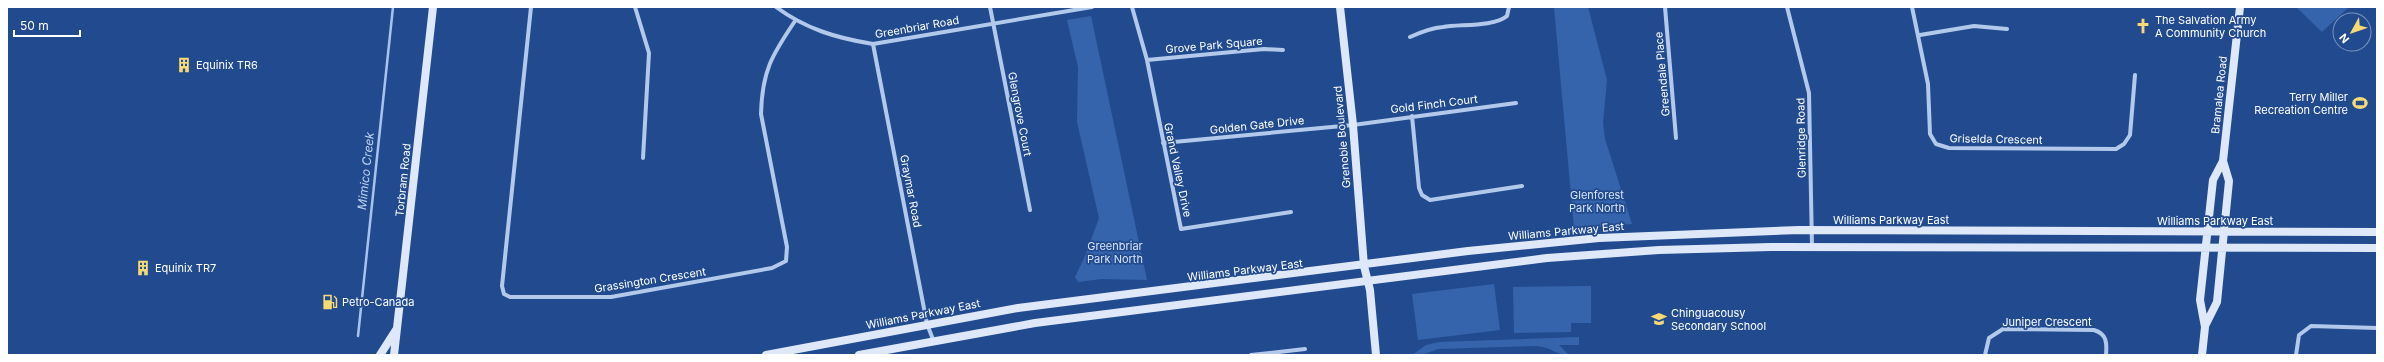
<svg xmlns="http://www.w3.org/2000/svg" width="2384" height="362" font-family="Inter,sans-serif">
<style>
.green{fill:#3664ac}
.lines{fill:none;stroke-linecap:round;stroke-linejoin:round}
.stream{stroke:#a6c3ed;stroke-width:2.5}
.street{stroke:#b2c9ec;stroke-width:4}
.secondary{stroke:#dee8f9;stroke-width:8}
.labels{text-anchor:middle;stroke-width:3.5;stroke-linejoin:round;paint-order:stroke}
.poi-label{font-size:11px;fill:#fff;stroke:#224b8f;text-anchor:start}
.street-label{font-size:11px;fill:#fff;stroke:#224b8f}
.park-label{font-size:11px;fill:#d7e4f9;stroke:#224b8f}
.water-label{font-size:12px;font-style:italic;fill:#bed3f3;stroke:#224b8f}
</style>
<rect width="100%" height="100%" fill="#224b8f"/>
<path class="green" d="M1554,7H1588L1607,80L1603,122L1605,139L1632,224L1574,228Z
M2296,7H2349L2322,32Z
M1091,16L1147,280L1101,279L1078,282L1075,277L1086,254L1099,218L1077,122L1078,67L1067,20Z
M1494,284L1500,330L1418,340L1412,294Z
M1591,286V323H1571V332L1514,333L1513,287Z
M1579,337V345H1559L1569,355C1556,355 1549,346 1536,346L1438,349L1422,355H1412L1426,345L1439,342Z"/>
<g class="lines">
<path class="stream" d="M358,336L393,7"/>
<path class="street" d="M531,7L502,286L504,294L510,297H611L772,268L786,261L787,247L761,114C762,71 772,55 795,21
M635,7L649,53L643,158
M776,7C806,29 836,38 873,44L1092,7
M990,7L1030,210
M1132,7L1147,60L1181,229L1291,212
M1665,7L1676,138
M1787,7L1809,93L1812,247
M1912,7L1928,84L1930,134L1936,144L1949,148L2116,149L2124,144L2130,135L2135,75
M1920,35L1974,26L2007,29
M1410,37C1421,32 1431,28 1443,27C1460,24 1494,27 1507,16L1509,7
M873,44L927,324L934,342
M1147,60L1264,49L1283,50
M1412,116L1419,188L1422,195L1430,200L1522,186
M1163,143L1353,125L1516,103
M1251,355L1305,349
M1985,355L1989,338L2003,329L2094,330C2107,334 2107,343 2106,355
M2296,355L2299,335L2311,326L2377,328"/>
<path class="secondary" d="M1340,7L1353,125L1364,266L1370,290L1376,355
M2205,326L2217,302L2229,181L2223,161
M380,355L396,330
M394,355L433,7
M766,355L1018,308L1468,251L1599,238L1799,230L2377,232
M859,355L1035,323L1547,258L1659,250L1771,247L2377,248
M2202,355L2205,327L2200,300L2213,180L2223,161L2240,7"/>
</g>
<defs>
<g id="church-bare" transform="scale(1.2)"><path d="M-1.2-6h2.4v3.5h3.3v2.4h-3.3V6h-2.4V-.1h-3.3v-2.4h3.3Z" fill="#f8da74" stroke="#224b8f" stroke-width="2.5" paint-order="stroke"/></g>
<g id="building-bare" transform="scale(1.2)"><path d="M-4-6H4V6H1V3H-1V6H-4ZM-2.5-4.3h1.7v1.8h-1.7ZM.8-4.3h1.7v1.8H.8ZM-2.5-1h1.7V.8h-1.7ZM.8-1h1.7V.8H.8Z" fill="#f8da74" stroke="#224b8f" stroke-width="2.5" paint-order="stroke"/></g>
<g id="stadium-bare" transform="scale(1.2)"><path d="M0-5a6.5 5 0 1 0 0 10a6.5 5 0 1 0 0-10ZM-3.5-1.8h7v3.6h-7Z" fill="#f8da74" stroke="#224b8f" stroke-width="2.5" paint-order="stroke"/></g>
<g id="fuel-bare" transform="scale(1.2)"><path d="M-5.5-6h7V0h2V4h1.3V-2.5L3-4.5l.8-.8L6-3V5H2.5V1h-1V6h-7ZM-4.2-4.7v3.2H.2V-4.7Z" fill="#f8da74" stroke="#224b8f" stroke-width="2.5" paint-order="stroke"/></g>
<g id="school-bare" transform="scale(1.2)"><path d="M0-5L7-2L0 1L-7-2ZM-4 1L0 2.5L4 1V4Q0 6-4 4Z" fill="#f8da74" stroke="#224b8f" stroke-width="2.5" paint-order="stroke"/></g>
</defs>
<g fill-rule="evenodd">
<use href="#church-bare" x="2143" y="26"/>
<use href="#building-bare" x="184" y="65"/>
<use href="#stadium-bare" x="2360" y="103"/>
<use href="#building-bare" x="143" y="268"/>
<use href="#fuel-bare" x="330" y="302"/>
<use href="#school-bare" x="1659" y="319"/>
</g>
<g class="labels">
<g class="poi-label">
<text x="2155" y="24">The Salvation Army<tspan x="2155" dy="13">A Community Church</tspan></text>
<text x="196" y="69">Equinix TR6</text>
<text x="2348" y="101" text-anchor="end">Terry Miller<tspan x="2348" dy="13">Recreation Centre</tspan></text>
<text x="155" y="272">Equinix TR7</text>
<text x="342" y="306">Petro-Canada</text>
<text x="1671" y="317">Chinguacousy<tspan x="1671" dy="13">Secondary School</tspan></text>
</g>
<g class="street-label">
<text transform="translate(917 27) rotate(-10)" y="4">Greenbriar Road</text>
<text transform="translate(1214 45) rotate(-5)" y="4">Grove Park Square</text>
<text transform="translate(1662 74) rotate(-95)" y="4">Greendale Place</text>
<text transform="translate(2219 95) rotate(-84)" y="4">Bramalea Road</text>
<text transform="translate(1434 104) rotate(-7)" y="4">Gold Finch Court</text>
<text transform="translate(1020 114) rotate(79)" y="4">Glengrove Court</text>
<text transform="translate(1257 125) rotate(-6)" y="4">Golden Gate Drive</text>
<text transform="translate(1342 137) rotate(-95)" y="4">Grenoble Boulevard</text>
<text transform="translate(1801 138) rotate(-91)" y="4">Glenridge Road</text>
<text transform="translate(1996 139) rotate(1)" y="4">Griselda Crescent</text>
<text transform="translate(1178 170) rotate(78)" y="4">Grand Valley Drive</text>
<text transform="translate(403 180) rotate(-84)" y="4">Torbram Road</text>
<text transform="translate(911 191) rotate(79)" y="4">Graymar Road</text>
<text x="1891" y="224">Williams Parkway East</text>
<text x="2215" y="225">Williams Parkway East</text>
<text transform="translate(1566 231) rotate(-5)" y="4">Williams Parkway East</text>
<text transform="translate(1245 270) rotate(-7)" y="4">Williams Parkway East</text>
<text transform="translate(650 280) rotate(-9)" y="4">Grassington Crescent</text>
<text transform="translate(923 314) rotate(-11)" y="4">Williams Parkway East</text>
<text x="2047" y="326">Juniper Crescent</text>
</g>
<g class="park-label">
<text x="1597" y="199">Glenforest<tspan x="1597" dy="13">Park North</tspan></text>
<text x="1115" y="250">Greenbriar<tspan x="1115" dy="13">Park North</tspan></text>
</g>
<g class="water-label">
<text transform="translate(366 171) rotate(-84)" y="4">Mimico Creek</text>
</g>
</g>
<rect width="2384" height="362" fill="none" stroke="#ffffff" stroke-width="16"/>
<g transform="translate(2352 32) rotate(230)"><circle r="19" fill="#224b8f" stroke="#7a93bc"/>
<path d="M0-3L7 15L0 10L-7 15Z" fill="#f8da74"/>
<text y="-6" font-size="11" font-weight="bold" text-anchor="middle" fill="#ffffff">N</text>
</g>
<path d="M14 30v6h66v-6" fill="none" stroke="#ffffff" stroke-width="2"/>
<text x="20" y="30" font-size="12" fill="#ffffff" stroke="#224b8f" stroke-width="3" paint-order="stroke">50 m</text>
</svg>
